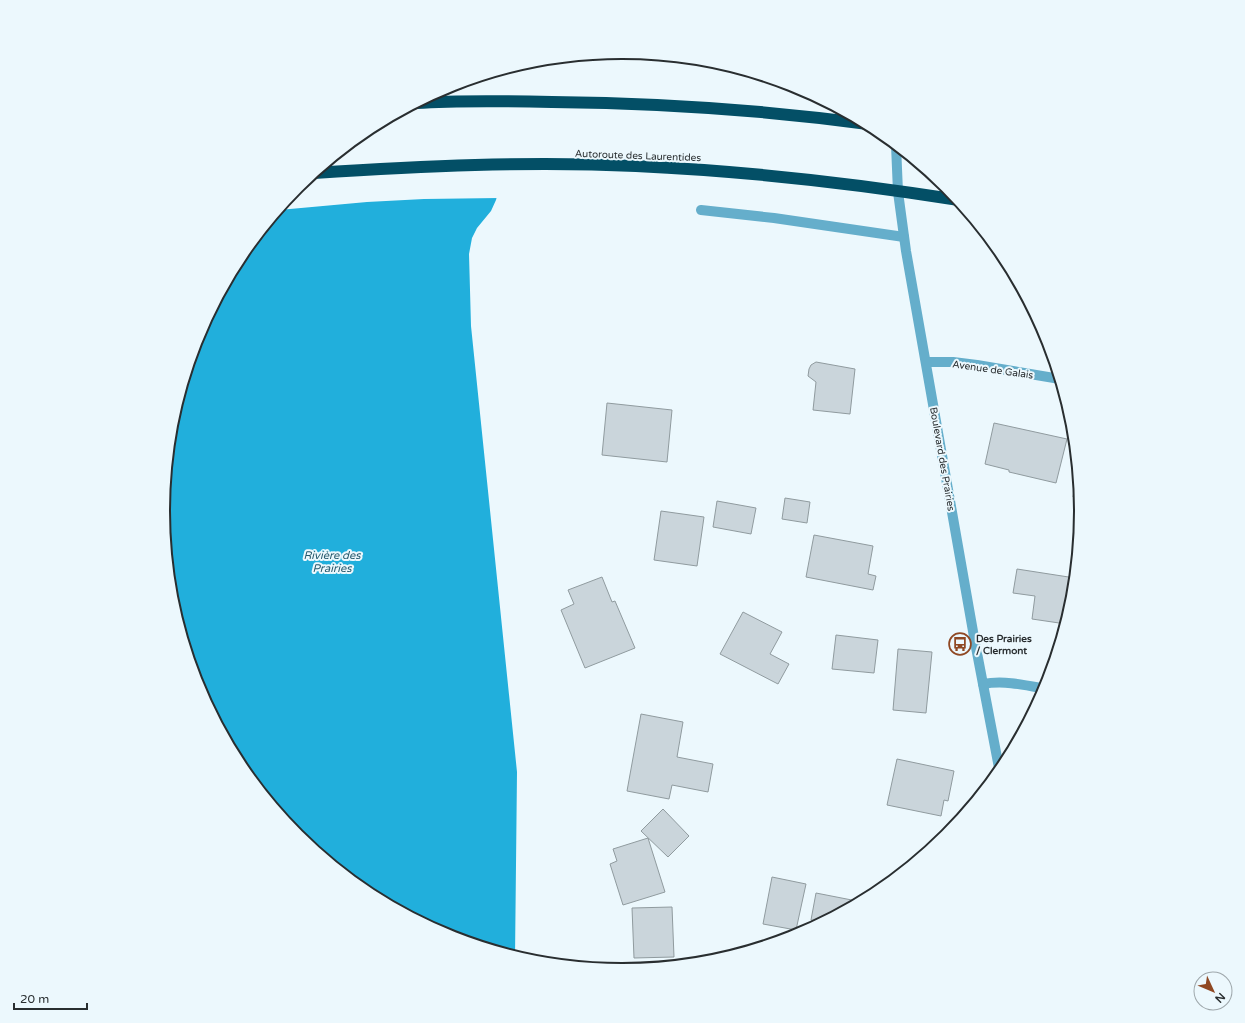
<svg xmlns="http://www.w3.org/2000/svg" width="1245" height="1023" font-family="'Varela Round',sans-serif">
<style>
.water{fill:#21afdc}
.pier{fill:#ecf8fd}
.building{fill:#cad5db;stroke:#909b9f}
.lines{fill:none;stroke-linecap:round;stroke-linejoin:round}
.service{stroke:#65aecb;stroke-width:10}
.minor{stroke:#65aecb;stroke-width:10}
.tertiary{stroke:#65aecb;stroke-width:10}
.motorway{stroke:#034f66;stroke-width:12}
.motorway-bridge{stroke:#034f66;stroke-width:12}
.labels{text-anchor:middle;stroke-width:4;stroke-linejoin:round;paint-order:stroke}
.street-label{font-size:10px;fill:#292e30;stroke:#ecf8fd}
.poi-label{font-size:10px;font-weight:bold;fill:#292e30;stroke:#ecf8fd;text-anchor:start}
.water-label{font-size:11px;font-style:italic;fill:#25586c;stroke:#ecf8fd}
.rim{fill:none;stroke:#292e30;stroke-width:2}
</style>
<rect width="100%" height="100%" fill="#ecf8fd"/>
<path class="water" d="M535,61L531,65L496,200L491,211L477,228L472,238L469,254L471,326L517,772L515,957L446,936L367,893L297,836L240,767L198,687L172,601L163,511L172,422L198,335L241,256L298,186L367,129L447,87Z"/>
<path class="pier" d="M532,69L499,198L424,199L367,202L279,210L298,186L367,129L447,87L504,70Z"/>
<path class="building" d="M816,362L855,369L850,414L813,410L816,382L808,376L809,369L811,365Z
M607,403L672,410L667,462L602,455Z
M994,423L1067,439L1056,483L1009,472V470L985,464Z
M1078,468L1081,498L1073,497Z
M785,498L810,502L807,523L782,519Z
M717,501L756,508L751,534L713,527Z
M661,511L704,517L697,566L654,560Z
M814,535L873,546L868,574L876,576L873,590L806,577Z
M1017,569L1075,578L1073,601L1066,624L1032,619L1035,596L1013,593Z
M602,577L612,602L615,601L635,648L585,668L561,610L574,604L568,590Z
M743,612L782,632L770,654L789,664L778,684L720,654Z
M836,635L878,640L874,673L832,669Z
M898,649L932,652L926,713L893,710Z
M641,714L683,722L677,757L713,764L708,792L672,785L669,799L627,791Z
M897,759L954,771L948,801L944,800L941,816L887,805Z
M663,809L689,836L668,857L641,831Z
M648,838L665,892L623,905L610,864L617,861L613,849Z
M772,877L806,884L796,930L763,924Z
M816,893L862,902L824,922L811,920Z
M672,907L674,957L634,958L632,908Z"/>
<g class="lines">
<path class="service" d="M701,210L774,218L904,237"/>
<path class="minor" d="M926,362H953L977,365L1060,379
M983,684C1004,680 1025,685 1046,689"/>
<path class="tertiary" d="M896,145L898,192L906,251L974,637L1000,773"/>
<path class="motorway" d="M416,103C461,100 508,101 552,102C658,103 764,110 868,124"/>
<path class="motorway-bridge" d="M314,173C421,166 529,161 636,166C744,171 852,183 959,200"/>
</g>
<defs>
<g id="bus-ring" transform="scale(1.15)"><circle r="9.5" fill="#ecf8fd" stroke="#8f4823" stroke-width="1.5"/><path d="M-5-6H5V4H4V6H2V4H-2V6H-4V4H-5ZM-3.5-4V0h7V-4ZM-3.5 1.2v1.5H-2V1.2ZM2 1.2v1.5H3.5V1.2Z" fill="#8f4823"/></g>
</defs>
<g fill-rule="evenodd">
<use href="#bus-ring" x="960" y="644"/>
</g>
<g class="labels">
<g class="street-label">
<text transform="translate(638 155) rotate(2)" y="4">Autoroute des Laurentides</text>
<text transform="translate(993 369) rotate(8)" y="4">Avenue de Galais</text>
<text transform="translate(943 459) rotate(80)" y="4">Boulevard des Prairies</text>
</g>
<g class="poi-label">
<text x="976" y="642">Des Prairies<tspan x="976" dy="12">/ Clermont</tspan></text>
</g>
<g class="water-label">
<text x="332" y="559">Rivière des<tspan x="332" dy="13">Prairies</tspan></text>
</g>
</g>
<path d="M0 0H1245V1023H0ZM170 511a452 452 0 1 1 904 0a452 452 0 1 1-904 0Z" fill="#ecf8fd" fill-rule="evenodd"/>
<path class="rim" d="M170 511a452 452 0 1 1 904 0a452 452 0 1 1-904 0Z"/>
<g transform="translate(1213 991) rotate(134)"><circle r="19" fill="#ecf8fd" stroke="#9ea7ab"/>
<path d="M0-3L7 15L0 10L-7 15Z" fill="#8f4823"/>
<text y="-6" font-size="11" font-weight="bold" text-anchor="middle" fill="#292e30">N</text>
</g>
<path d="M14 1003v6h73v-6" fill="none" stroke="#292e30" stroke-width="2"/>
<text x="20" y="1003" font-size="12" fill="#292e30" stroke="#ecf8fd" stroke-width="3" paint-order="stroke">20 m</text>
</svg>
